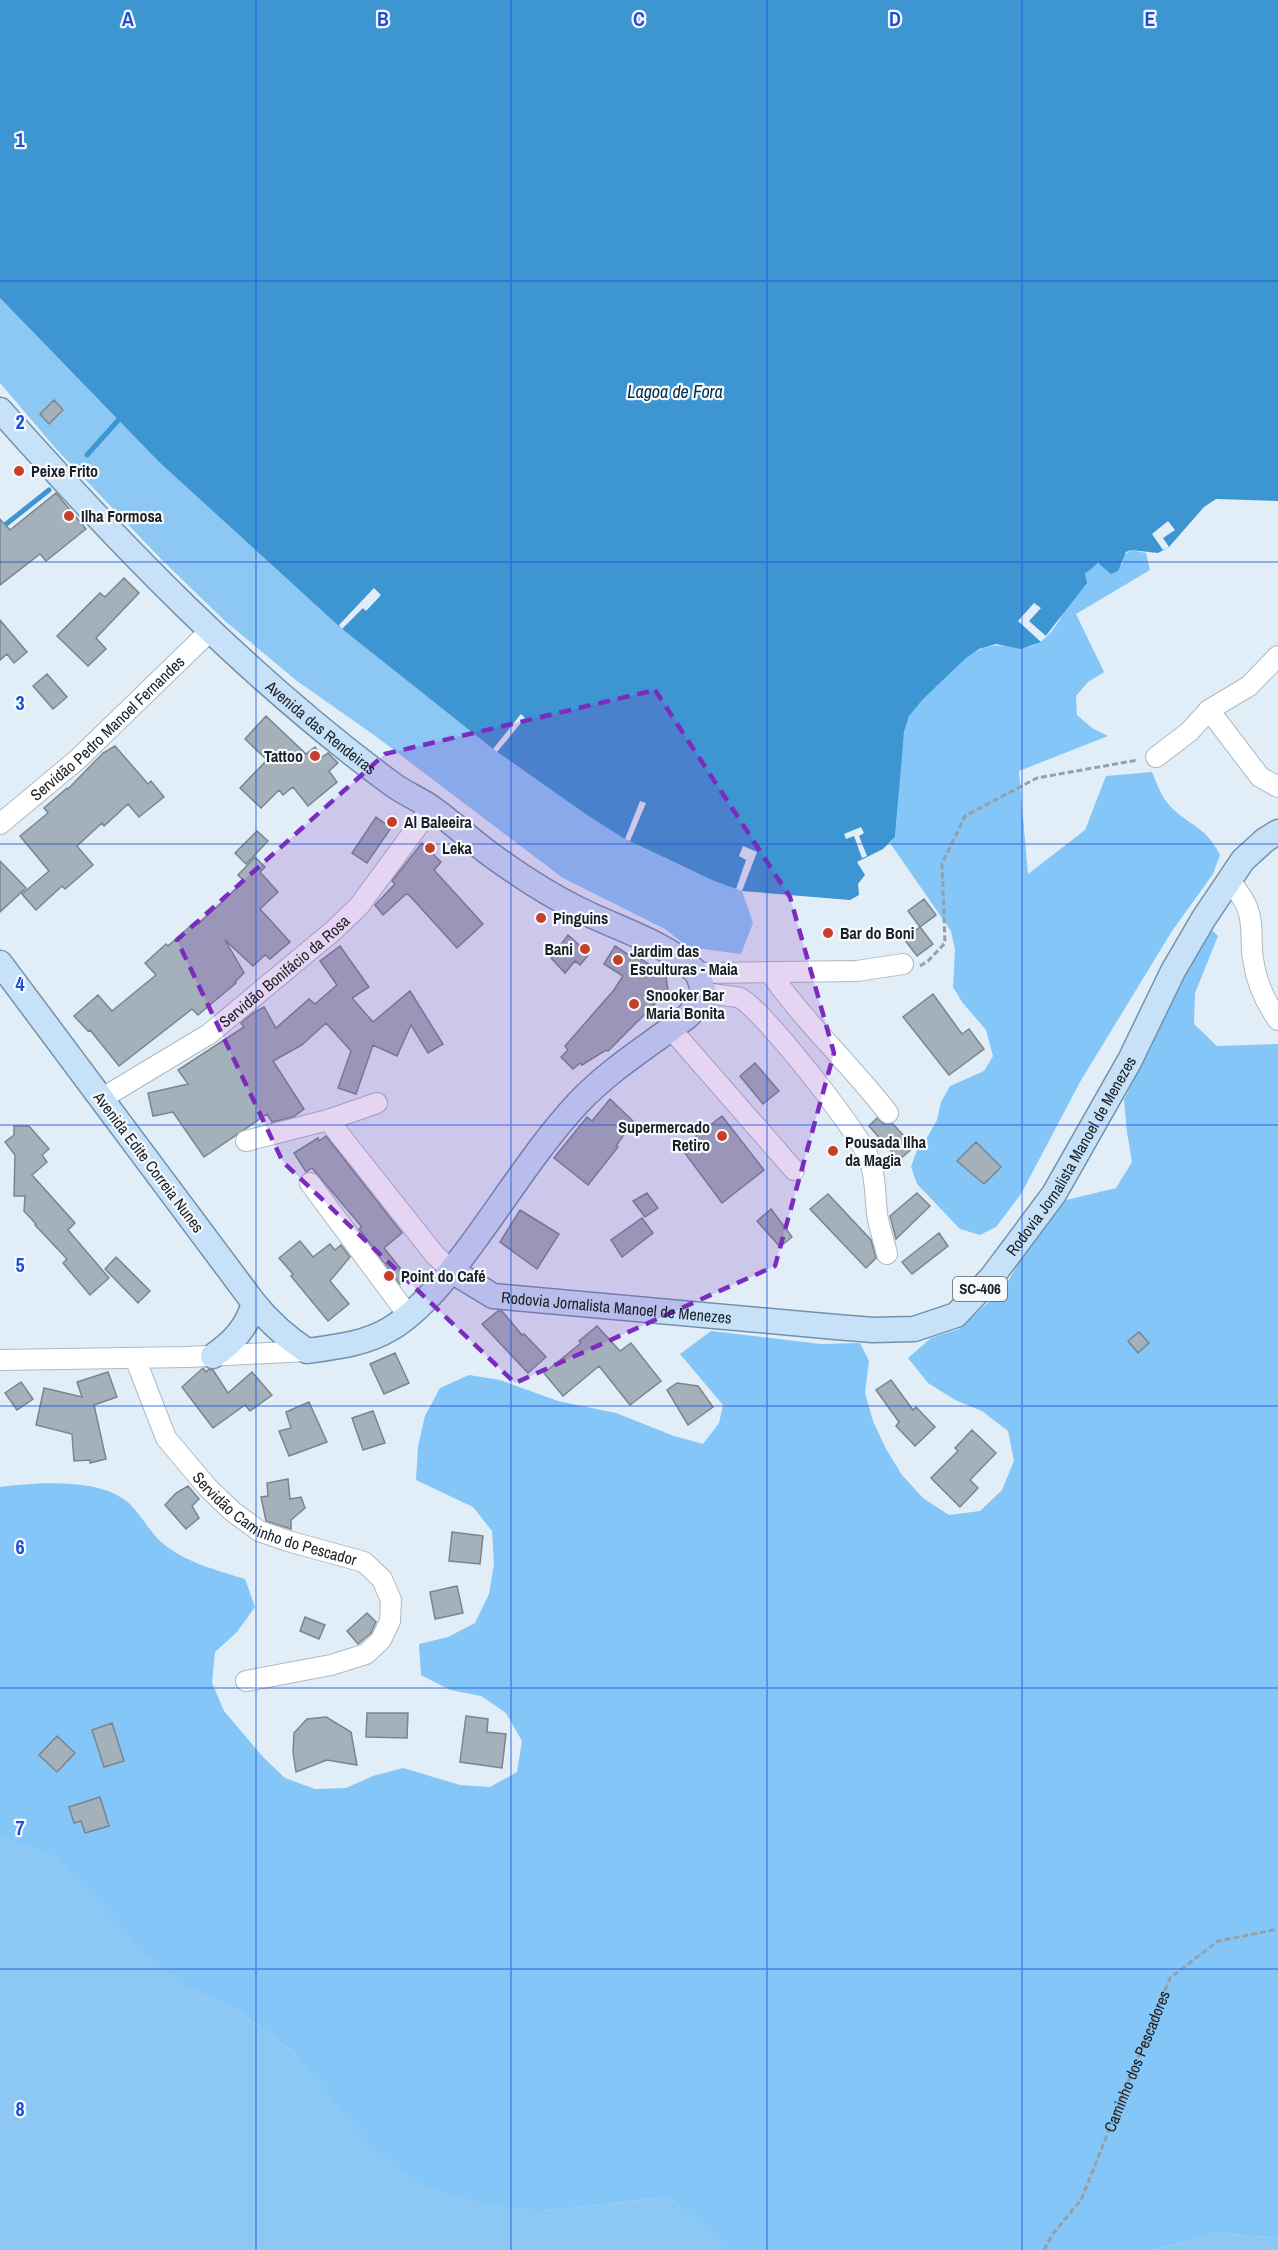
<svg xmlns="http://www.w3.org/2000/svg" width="1278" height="2250" font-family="'Archivo Narrow',sans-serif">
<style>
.green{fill:#8dc8f5}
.forest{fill:#83c6f7}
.water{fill:#3d96d1}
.pier{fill:#e1eef8}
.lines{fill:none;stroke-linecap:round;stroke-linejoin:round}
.stream{stroke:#3d96d1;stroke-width:5}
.building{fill:#a4b0ba;stroke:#7a858e;stroke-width:1.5}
.minor-casing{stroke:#adb9c3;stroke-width:22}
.major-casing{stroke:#7292ab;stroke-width:27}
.path{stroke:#96a0a7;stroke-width:3;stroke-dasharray:6 3;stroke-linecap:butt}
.minor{stroke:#fff;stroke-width:20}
.major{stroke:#c7e2f8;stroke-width:24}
.marked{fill:#7b2cbf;fill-opacity:0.2;stroke:#7b2cbf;stroke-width:4.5;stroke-dasharray:12 8;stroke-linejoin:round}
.grid{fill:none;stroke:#1d4ed8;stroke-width:1.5;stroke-opacity:0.55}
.poi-dot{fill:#ca3e29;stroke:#f5fafe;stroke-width:2}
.labels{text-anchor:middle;stroke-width:4.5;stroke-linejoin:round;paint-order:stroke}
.shield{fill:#f5fafe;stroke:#5d6165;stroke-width:1.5}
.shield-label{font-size:15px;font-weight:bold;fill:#1c2024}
.poi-label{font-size:16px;font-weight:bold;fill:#1c2024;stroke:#f5fafe;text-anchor:start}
.street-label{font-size:16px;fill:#1c2024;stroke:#f5fafe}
.water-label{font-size:18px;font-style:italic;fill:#052d45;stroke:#f5fafe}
.grid-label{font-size:20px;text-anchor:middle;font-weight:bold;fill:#1d4ed8;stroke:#f5fafe;stroke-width:4.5;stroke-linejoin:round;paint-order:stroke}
</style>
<rect width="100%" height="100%" fill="#e1eef8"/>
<path class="green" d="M0,298L159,462L342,629L493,749L587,815L639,846L714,881L742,891L753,923L741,954L688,947L665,929L563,878L374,735L297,681L225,621L161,559L57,450L0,383Z
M0,1838L58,1858L186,1987L241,2013L292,2051L333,2099L545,2211L668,2197L721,2240L722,2250H0Z
M1217,2233L1278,2238V2250H1153Z"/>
<path class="forest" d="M1131,550L1146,553L1150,570L1076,614L1104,672L1088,682L1076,696L1077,715L1092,728L1108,736L1019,771L1028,874L1085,830L1106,776L1152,772C1157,784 1161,796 1170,806C1189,826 1206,826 1220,855L1213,874L1172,931L1080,1082L1021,1194L996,1227L980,1235L960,1229L917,1184L911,1167L917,1150L928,1136L937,1120L941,1102L950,1086L984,1071L993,1056L986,1030L962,1002L953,987L955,950L951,931L890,843L895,837L896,826C899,801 899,736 909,716C917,702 932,689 943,679C954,669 965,656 979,650C1002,638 1017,656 1040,642C1063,628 1074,581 1095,564H1122L1123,556Z
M1211,929L1218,936L1195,993L1194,1024L1217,1046L1278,1044V2238L1217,2233L1153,2250H722L720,2240L668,2197L545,2211L486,2204L423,2186L374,2149L292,2051L241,2013L186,1987L140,1949L99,1901L58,1858L0,1838V1487C34,1483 91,1478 122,1498C138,1508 147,1529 161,1542C184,1562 216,1570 245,1579L255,1607L237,1632L215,1652L212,1683L224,1711L263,1757L285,1778L315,1789L346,1788L373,1776L403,1768L460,1785L490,1787L517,1772L522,1741L506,1713L481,1696L450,1690L421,1675L419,1644L448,1637L475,1623L489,1594L494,1564L492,1531L473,1507L416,1480L418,1447L425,1416L440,1388L469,1375L500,1380L558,1401L616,1413L674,1436L703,1444L719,1423L723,1405L680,1354L711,1331L821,1344L860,1343L869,1361L865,1393L873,1421L886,1449L902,1475L923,1498L949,1515L980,1511L1002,1490L1014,1461L1008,1431L982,1411L955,1400L928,1383L908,1358L931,1338L959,1329L1004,1288L1039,1229L1058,1202L1116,1188L1132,1162L1127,1132L1124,1100L1188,968Z"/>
<path class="water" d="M0,0H1278V501L1216,499L1204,507L1169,547L1158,553L1131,550L1126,552L1118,571L1111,574L1098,563L1085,574L1087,583L1041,642L1021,649L996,644L979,649L966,658L923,699L909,716L904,732L895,837L883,849L857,862L865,875L858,884L859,895L850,900L742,891L714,881L625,839L587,815L493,749L342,629L159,462L0,298Z"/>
<path class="pier" d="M1168,521L1175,530L1163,538L1169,547L1163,550L1152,534Z
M374,588L381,595L366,611L363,608L342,629L339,625Z
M1034,603L1041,608L1029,621L1046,636L1041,642L1018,621Z
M521,714L525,718L497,752L493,749Z
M640,801L646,803L630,841L625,839Z
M861,827L864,833L859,836L867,856L862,858L854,836L846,839L844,834Z
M743,846L757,852L742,891L736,889L746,860L739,856Z"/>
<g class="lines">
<path class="stream" d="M87,455L122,416
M0,529L49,490"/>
</g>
<path class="building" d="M54,400L63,410L49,424L40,414Z
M56,493L86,529L46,561L40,554L0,585V519L10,530Z
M124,578L139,593L96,638L106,649L88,666L57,636L100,593L105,597Z
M0,620L27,652L14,663L7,654L0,660Z
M47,674L67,697L53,709L33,686Z
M266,716L306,754L315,747L322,757L328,753L338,763L329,771L337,782L308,806L293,787L283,795L279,790L261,808L240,788L267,760L245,739Z
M115,746L148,784L151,781L164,797L139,817L128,804L104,826L102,823L77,846L93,865L65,889L62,886L36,910L22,894L49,871L20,836L48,813L44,808L67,788L68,789L103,753Z
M376,817L391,828L367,863L352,853Z
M257,831L268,841L246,864L235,853Z
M422,843L441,862L434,870L483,924L457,948L409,895L406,894L383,915L375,905L395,884L392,881Z
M255,857L265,867L260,872L278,892L260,909L290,942L270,959L265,955L253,966L225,940L244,973L235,982L236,983L198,1015L192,1009L119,1066L90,1030L88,1031L74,1016L98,995L112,1011L156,975L145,963L166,944L168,946L195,922L198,924L218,906L244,881L238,875Z
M0,861L26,888L0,912Z
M924,899L936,915L920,927L908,911Z
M920,927L933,944L917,956L904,939Z
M568,935L589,954L580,965L575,961L565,973L551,958Z
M340,946L369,987L352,998L373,1022L410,991L443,1044L428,1053L411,1025L397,1056L373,1045L356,1094L338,1088L351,1051L326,1023L302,1045L273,1061L304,1109L293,1117L272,1122L267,1114L204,1157L173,1112L153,1116L148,1093L188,1084L178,1070L244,1027L241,1023L253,1013L264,1007L276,1028L309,999L315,1004L337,985L320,961Z
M615,946L635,959L637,956L666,976L668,991L608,1051L606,1050L582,1065L580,1063L573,1069L561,1057L568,1050L565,1046L614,990L623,976L604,964Z
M933,994L962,1034L969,1029L984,1049L949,1075L903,1017Z
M755,1063L779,1091L763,1104L740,1076Z
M610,1099L633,1121L616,1146L618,1147L588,1185L554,1158L587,1117L592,1121Z
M722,1116L764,1170L722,1203L681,1148Z
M877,1118L884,1124H893L914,1147L899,1160L869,1126Z
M14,1126H29L49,1149L42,1155L47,1162L32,1175L75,1223L68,1230L109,1278L90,1295L63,1263L67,1259L35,1225L36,1224L24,1211L25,1196H14L15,1155L5,1142L14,1135Z
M326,1136L402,1233L384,1248L408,1278L400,1284L359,1229L362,1227L312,1168L306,1172L294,1153L318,1138L319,1141Z
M976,1142L1001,1167L984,1184L957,1161Z
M647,1193L658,1208L645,1217L633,1201Z
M917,1193L930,1206L896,1239L890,1216Z
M828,1194L871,1240L876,1258L866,1268L810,1209Z
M771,1209L792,1237L780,1247L757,1221Z
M520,1210L559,1234L537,1269L500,1242Z
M642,1218L653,1233L622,1257L611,1240Z
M939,1233L948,1246L912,1274L902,1262Z
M300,1241L313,1257L330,1244L335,1250L341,1245L350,1257L330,1281L349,1304L328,1321L291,1276L293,1274L279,1258Z
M116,1257L150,1291L138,1303L105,1269Z
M498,1311H502L522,1335L524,1334L546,1357L528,1373L482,1324Z
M597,1326L620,1351L631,1343L661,1381L630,1405L599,1366L563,1396L544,1373L581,1343L579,1341Z
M1139,1332L1149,1343L1138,1353L1128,1341Z
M395,1353L409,1383L384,1394L370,1364Z
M203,1368L206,1372L209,1369L213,1370L228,1393L252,1372L272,1395L250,1411L245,1405L213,1428L182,1387Z
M108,1372L117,1397L94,1405L106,1459L90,1463V1460L74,1461L72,1434L36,1425L44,1388L82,1397L77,1382Z
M891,1380L913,1410L916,1407L935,1427L915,1446L896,1426L899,1422L876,1390Z
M21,1382L33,1399L17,1410L5,1393Z
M677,1383L698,1386L713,1407L688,1425L667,1390Z
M309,1402L327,1442L289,1456L279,1431L291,1428L286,1412Z
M373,1411L385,1443L363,1450L352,1418Z
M972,1430L996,1453L970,1480L978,1488L960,1507L931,1478L958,1451L955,1448Z
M288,1479L290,1499L301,1497L305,1508L291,1520V1529L266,1521L261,1497L268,1496L267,1483Z
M188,1486L199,1499L192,1506L199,1518L186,1529L165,1505L176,1493Z
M452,1532L483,1536L480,1564L449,1561Z
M457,1586L463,1613L435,1619L430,1592Z
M367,1613L376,1622L371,1633L358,1644L347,1631Z
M305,1617L325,1625L319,1639L300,1631Z
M367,1713H408L407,1738L366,1737Z
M466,1716L488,1719L487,1732L506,1734L502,1768L460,1762Z
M326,1717L351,1732L357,1765L327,1760L296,1772L293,1752L294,1733L307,1719Z
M112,1723L124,1761L104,1767L92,1730Z
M57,1736L75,1753L57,1772L39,1755Z
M100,1797L109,1826L85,1833L81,1821L74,1823L69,1807Z"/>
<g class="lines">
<g class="minor-casing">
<g id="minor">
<path d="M1209,710L1260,777L1278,787"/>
<path d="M1156,757L1189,732L1209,710L1249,686L1278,656"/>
<path id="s2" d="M0,824L78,759L211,630"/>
<path d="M1229,879C1235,888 1243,897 1247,907C1254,924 1250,941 1253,959C1256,980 1265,1002 1278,1020"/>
<path d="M697,973L857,971L903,964"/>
<path d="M771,974C806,1024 851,1065 888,1113"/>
<path d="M704,992C712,995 735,996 740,998C763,1010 860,1133 869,1159C876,1177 875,1195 877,1214C879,1227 884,1241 887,1254"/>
<path d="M671,1029L794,1170"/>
<path id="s3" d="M101,1099L209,1034L333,931L359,906L431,808"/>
<path d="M328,1120L435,1255L452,1271"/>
<path d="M246,1141L328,1120L377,1103"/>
<path d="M310,1183L408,1315"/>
<path id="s4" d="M135,1358L166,1438L208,1488L232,1511L259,1531L288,1541L364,1562L382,1579L391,1600L390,1621L381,1640L366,1654L331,1665L246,1681"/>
<path d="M0,1360L187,1357L307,1351"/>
</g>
</g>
<g class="major-casing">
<g id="major">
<path id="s5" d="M0,410C119,544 248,678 392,784C404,793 419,799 432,808C456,825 477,846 501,862C525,879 550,895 576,908C615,928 663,941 695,971C700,976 701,986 704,992L699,1003L688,1016C651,1044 610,1069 578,1103C539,1145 508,1195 474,1241C452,1271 422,1310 390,1329C365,1344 336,1347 307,1351C286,1337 270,1323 254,1303L0,963"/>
<path id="s6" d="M452,1271L493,1296L836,1327L873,1330L914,1329L956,1315L992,1277L1054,1194L1130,1060L1173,971L1204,918L1243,860L1265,840L1278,832"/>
<path d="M213,1356C233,1342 247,1328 254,1303"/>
</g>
</g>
<g class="path">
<path d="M920,966L928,961L945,943L942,864L965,816L1037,778L1138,760"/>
<path id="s1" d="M1044,2250L1052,2235L1081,2200L1170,1978L1218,1941L1278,1929"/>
</g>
<use href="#minor" class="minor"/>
<use href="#major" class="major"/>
</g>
<path class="marked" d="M655,690L790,897L834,1053L775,1266L515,1383L283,1162L177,940L385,754Z"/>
<path class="grid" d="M256,0V2250M511,0V2250M767,0V2250M1022,0V2250M0,281H1278M0,562H1278M0,844H1278M0,1125H1278M0,1406H1278M0,1688H1278M0,1969H1278"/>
<g class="poi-dot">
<circle cx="19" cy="471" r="6"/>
<circle cx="69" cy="516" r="6"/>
<circle cx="315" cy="756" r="6"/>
<circle cx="392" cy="822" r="6"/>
<circle cx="430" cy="848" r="6"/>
<circle cx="541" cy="918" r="6"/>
<circle cx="828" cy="933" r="6"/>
<circle cx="585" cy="949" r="6"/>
<circle cx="618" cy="960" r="6"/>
<circle cx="634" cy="1004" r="6"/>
<circle cx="722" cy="1136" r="6"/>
<circle cx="833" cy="1151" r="6"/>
<circle cx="389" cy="1276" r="6"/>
</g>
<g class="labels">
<rect class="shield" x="953" y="1277" width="54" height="24" rx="4.5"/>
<g class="shield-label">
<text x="980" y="1294">SC-406</text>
</g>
<g class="poi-label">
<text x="31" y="477">Peixe Frito</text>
<text x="81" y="522">Ilha Formosa</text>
<text x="303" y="762" text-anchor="end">Tattoo</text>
<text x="404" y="828">Al Baleeira</text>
<text x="442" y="854">Leka</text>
<text x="553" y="924">Pinguins</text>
<text x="840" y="939">Bar do Boni</text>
<text x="573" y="955" text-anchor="end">Bani</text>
<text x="630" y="957">Jardim das<tspan x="630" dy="18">Esculturas - Maia</tspan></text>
<text x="646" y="1001">Snooker Bar<tspan x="646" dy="18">Maria Bonita</tspan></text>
<text x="710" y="1133" text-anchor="end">Supermercado<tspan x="710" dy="18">Retiro</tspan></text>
<text x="845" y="1148">Pousada Ilha<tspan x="845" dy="18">da Magia</tspan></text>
<text x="401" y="1282">Point do Café</text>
</g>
<g class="street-label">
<text dy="6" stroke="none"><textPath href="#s5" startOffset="452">Avenida das Rendeiras</textPath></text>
<text dy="6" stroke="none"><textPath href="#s2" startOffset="144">Servidão Pedro Manoel Fernandes</textPath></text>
<text dy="6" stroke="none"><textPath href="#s3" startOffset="224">Servidão Bonifácio da Rosa</textPath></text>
<text dy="6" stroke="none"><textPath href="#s6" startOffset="712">Rodovia Jornalista Manoel de Menezes</textPath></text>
<text transform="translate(149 1162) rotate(53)" y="6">Avenida Edite Correia Nunes</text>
<text dy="6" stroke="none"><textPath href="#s6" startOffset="172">Rodovia Jornalista Manoel de Menezes</textPath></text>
<text dy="6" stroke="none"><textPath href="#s4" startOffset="226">Servidão Caminho do Pescador</textPath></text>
<text dy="6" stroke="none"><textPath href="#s1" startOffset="212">Caminho dos Pescadores</textPath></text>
</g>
<g class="water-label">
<text x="675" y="398">Lagoa de Fora</text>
</g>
</g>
<g class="grid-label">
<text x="128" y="26">A</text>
<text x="383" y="26">B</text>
<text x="639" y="26">C</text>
<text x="895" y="26">D</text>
<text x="1150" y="26">E</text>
<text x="20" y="147">1</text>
<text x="20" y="429">2</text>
<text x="20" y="710">3</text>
<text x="20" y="991">4</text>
<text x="20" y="1272">5</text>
<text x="20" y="1554">6</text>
<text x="20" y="1835">7</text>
<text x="20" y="2116">8</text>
</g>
</svg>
